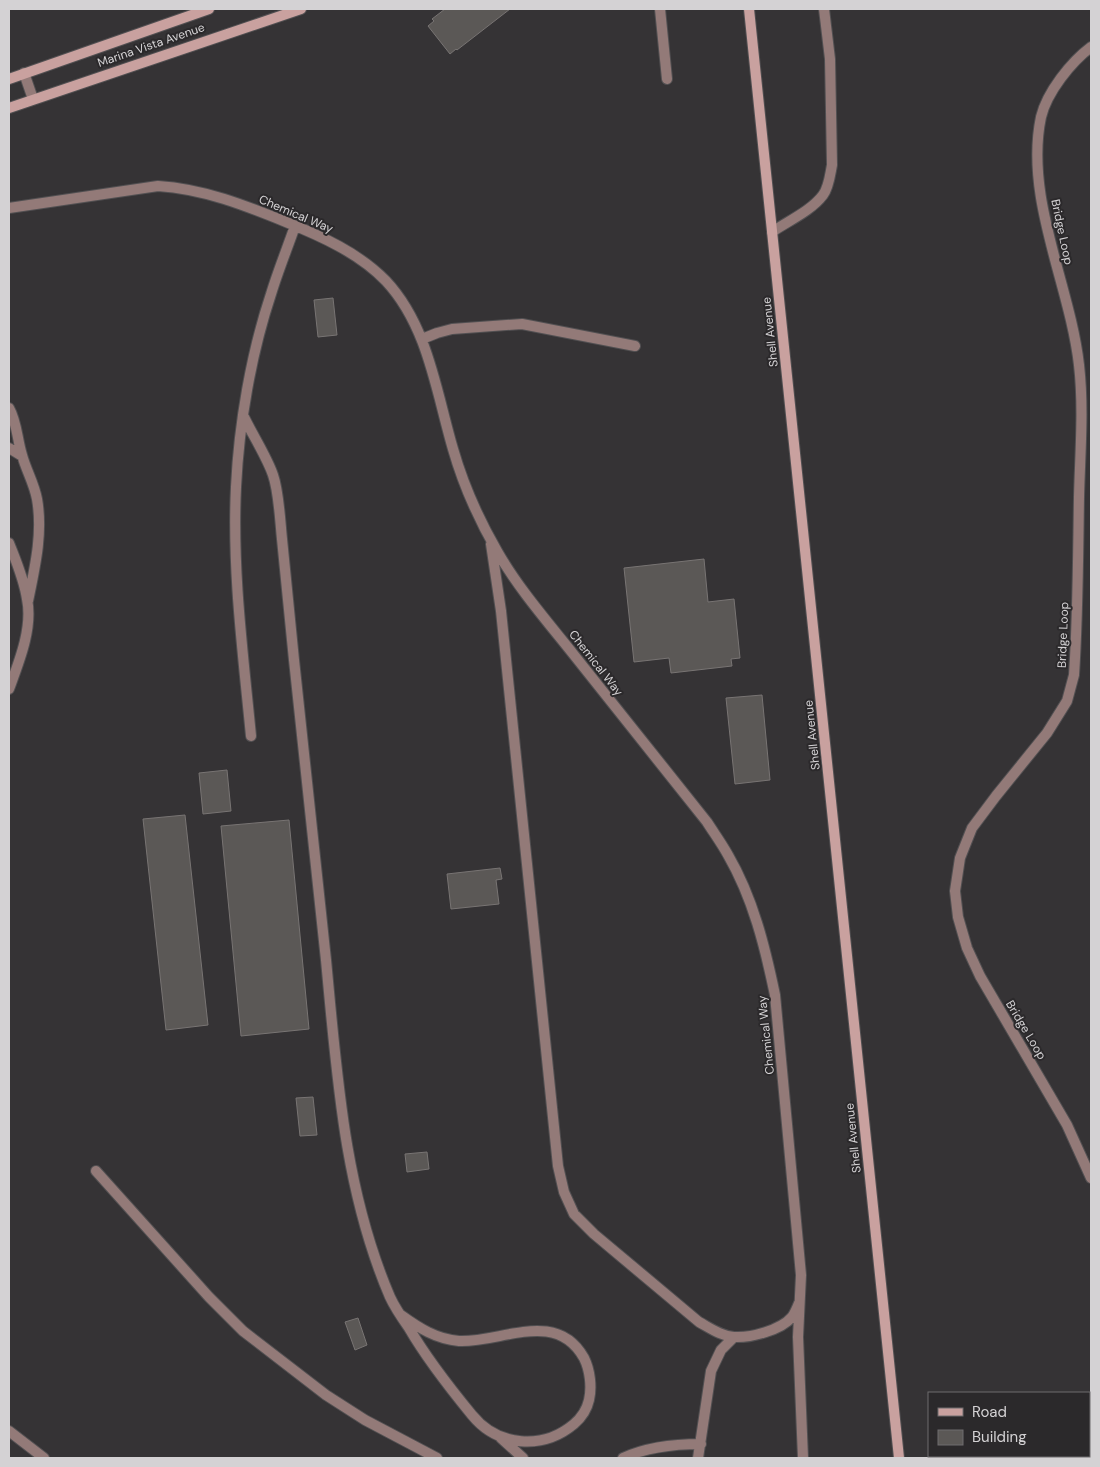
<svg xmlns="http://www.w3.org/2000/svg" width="1100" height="1467" font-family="'DM Sans',sans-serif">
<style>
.building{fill:#5b5856;stroke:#787473}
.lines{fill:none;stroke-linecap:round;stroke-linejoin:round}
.lane-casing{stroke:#525052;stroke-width:12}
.secondary-casing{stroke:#525052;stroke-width:12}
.lane{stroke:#937a78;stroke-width:10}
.secondary{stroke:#c9a19f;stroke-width:10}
.labels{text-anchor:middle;stroke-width:4;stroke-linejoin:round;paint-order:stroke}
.street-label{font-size:12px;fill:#d4d2d4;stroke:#2b292b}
</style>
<rect width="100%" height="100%" fill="#353335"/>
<path class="building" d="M445,9H510L457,50L456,49L450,54L428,26L434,21L432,19Z
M333,298L337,335L318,337L314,300Z
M704,559L708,602L734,599L740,658L731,659L732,666L671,673L669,658L634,662L624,568Z
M762,695L770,780L735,784L726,698Z
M227,770L231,811L203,814L199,773Z
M185,815L208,1025L166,1030L143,819Z
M289,820L309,1029L241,1036L221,826Z
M500,868L502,879L496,880L499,904L451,909L447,874Z
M313,1097L317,1135L300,1136L296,1098Z
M427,1152L429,1169L407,1172L405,1154Z
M358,1318L367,1345L355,1350L345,1322Z"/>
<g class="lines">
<g class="lane-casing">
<path id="lane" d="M660,9L667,79
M1091,47C1071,62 1047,92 1041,117C1024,198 1070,285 1079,365C1084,409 1080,454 1079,497C1078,556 1078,616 1074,675L1067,701L1047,733L996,796L972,828L960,858L955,891L958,917L967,948L980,976L1067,1125L1091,1178
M24,73L33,99
M9,208L158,186C204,189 244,205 286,222C321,236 359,253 386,281C428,326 436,391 453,449C463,484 478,518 497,551C518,588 547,621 574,655C618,711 663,766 707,822C714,833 722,844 728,855C753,898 765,947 775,995L801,1275L798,1337L803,1458
M772,232C788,221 811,211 823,195C829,187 830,175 832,165L830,59L824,9
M422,339L437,333L452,329L522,324L635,346
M9,408C17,422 17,439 22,455C26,470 34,483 37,499C43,533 35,567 28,601
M244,417C252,434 267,457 273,475C279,492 280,520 282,539C286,579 290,620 294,660C305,760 316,860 326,960C337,1075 344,1190 390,1297C395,1308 402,1318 409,1328C427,1359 449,1387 472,1415C498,1447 543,1450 574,1424C581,1418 587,1409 589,1400C592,1387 590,1370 584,1358C556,1308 501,1343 459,1341C436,1339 419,1328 401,1315
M9,448L22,456
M9,543C16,561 24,579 27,599C33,628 19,662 9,689
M491,544L501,611L558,1166L564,1192L574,1214L594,1234L699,1322C710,1328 721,1336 734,1337C751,1338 781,1330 792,1317C795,1313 797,1308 799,1303
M251,736C243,653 232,570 236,487C239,424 251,354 271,294C278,271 287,249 295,226
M96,1171L209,1297L243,1331L326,1395L365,1420L437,1458
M9,1431L44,1458
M501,1438L523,1458
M1089,1447L1091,1445
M623,1458C647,1447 674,1444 701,1444
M698,1458L711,1371L721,1350L734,1337
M1081,1458L1083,1456"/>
</g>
<g class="secondary-casing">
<path id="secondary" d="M749,9L899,1458
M9,79L209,9
M9,108L301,9"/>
</g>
<use href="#lane" class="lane"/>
<use href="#secondary" class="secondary"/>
</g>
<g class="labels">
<g class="street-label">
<text transform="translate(151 45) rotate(-19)" y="4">Marina Vista Avenue</text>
<text transform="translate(296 214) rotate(23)" y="4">Chemical Way</text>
<text transform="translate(1062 232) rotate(78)" y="4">Bridge Loop</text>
<text transform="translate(770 332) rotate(-96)" y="4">Shell Avenue</text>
<text transform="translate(1063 635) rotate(-88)" y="4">Bridge Loop</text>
<text transform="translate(596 663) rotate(52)" y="4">Chemical Way</text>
<text transform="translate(812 735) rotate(-96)" y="4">Shell Avenue</text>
<text transform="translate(1026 1030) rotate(59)" y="4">Bridge Loop</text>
<text transform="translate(766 1035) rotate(-96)" y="4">Chemical Way</text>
<text transform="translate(853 1138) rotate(-96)" y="4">Shell Avenue</text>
</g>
</g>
<rect width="1100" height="1467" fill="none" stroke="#d4d2d4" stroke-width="20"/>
<rect x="928" y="1392" width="162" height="65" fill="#2b292b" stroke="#6f6d6f"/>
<rect x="938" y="1408" width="25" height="8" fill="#c9a19f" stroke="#6f6d6f"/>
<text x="972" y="1417" font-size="15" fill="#d4d2d4">Road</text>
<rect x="938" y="1430" width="25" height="15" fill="#5b5856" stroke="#6f6d6f"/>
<text x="972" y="1442" font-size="15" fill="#d4d2d4">Building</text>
</svg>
